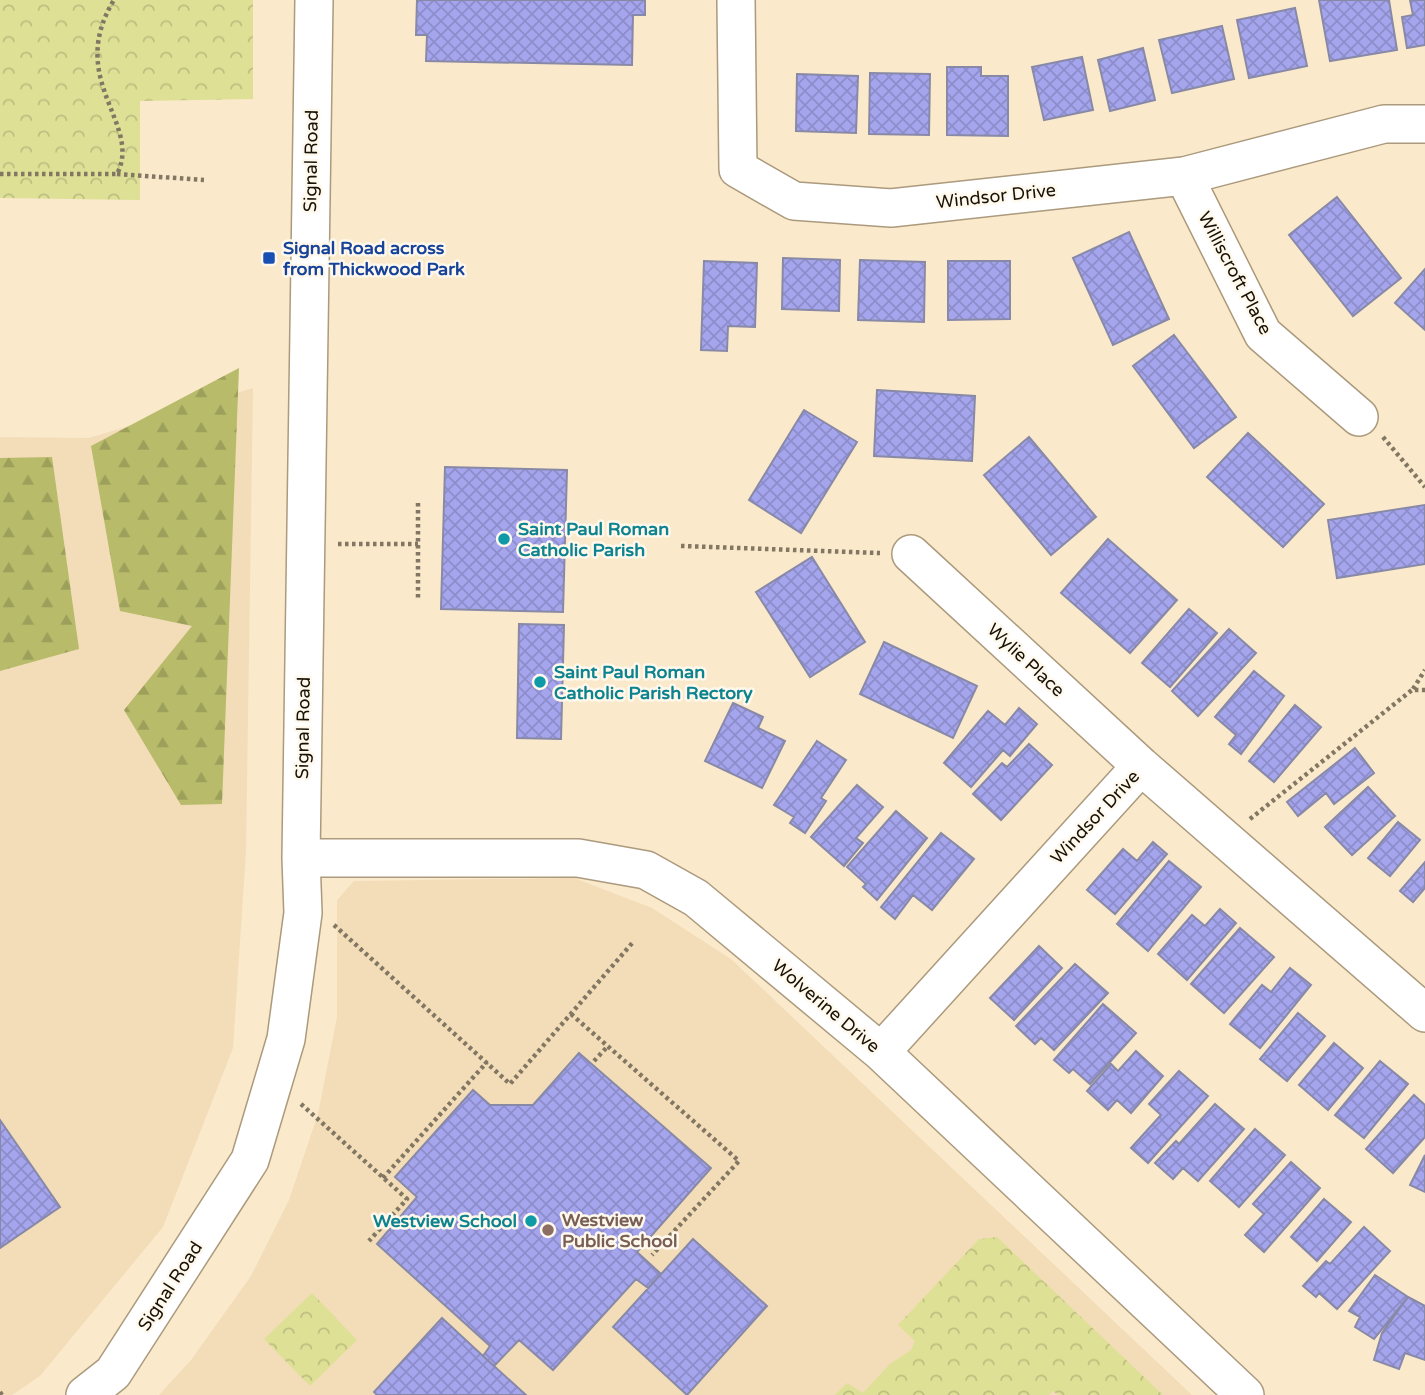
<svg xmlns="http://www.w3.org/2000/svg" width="1425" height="1395" font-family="'Varela Round',sans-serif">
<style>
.built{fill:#f3ddb8}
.forest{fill:url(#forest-firs)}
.park{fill:url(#park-crowns)}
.building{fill:url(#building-cross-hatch);stroke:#8889a7;stroke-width:2}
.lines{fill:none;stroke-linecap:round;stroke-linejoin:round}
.minor-casing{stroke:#ab9a7d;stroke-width:40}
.path{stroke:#827763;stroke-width:4.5;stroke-dasharray:3.5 3.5;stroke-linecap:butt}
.minor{stroke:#fff;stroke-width:37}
.transit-dot{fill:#1a4fb4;stroke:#fff8ec;stroke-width:2.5}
.culture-dot{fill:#0f9aa8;stroke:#fff8ec;stroke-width:2.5}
.education-dot{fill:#8d6e63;stroke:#fff8ec;stroke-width:2.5}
.labels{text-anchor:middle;stroke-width:5;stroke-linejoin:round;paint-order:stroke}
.street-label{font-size:18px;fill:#171106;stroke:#fff8ec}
.transit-label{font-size:18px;font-weight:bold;fill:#164399;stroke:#fff8ec;text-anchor:start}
.culture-label{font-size:18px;font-weight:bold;fill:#0d838f;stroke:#fff8ec;text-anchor:start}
.education-label{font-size:18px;font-weight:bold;fill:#785e54;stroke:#fff8ec;text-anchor:start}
</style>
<defs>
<pattern id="forest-firs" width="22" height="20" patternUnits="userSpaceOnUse" patternTransform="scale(1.75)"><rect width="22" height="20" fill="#b8bb6a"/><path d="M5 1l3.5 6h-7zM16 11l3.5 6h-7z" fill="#9da05a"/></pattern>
<pattern id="park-crowns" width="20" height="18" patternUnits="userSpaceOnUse" patternTransform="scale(1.75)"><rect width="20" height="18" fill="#dde095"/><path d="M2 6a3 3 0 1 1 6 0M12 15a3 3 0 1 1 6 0" fill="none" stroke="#bdbf7f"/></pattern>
<pattern id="building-cross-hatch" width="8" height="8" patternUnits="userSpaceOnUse" patternTransform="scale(1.75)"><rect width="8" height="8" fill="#a5a5ee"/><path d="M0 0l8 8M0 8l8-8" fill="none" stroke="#8d8dcb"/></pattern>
</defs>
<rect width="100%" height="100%" fill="#fbe9cb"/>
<path class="built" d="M253,388L246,851L233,1048L163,1227L40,1376L12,1395H0V437L89,438Z
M574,878L652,908L731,959L1192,1395H159L191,1360L251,1276L289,1200L318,1114L337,1017V900L354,881Z"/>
<path class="forest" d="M239,368L222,804L181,805L124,710L192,626L120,611L91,446Z
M52,457L79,649L0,671V458Z"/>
<path class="park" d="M0,0H253V99L140,101V200L0,198Z
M997,1237L1163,1395H1058L1053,1391L1049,1395H835L847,1383L863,1393L890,1364L911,1350L915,1341L898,1325L979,1239Z
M312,1293L357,1340L310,1386L264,1339Z"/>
<path class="building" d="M417,0H645V15H633L632,65L426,61L427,35H416Z
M1319,0H1389L1397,50L1330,61Z
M1410,0H1425V45L1407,48L1402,17L1413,15Z
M1295,8L1307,66L1249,78L1237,20Z
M1222,26L1234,79L1172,93L1159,40Z
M1143,48L1155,100L1110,111L1098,60Z
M1082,57L1093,110L1044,120L1032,67Z
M947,67H981V76H1008V136L947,135Z
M870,73L930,74L929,135L869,134Z
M797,74L858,76L856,133L796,131Z
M1337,197L1401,278L1353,316L1289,235Z
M1129,232L1169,319L1113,345L1073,258Z
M783,258L840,260L839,311L782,309Z
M860,260L925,262L924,322L858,320Z
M704,261L757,263L755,327L728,326L727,351L701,350Z
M948,261H1010V319L948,320Z
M1425,269V330L1395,303Z
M1174,335L1236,417L1194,448L1133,366Z
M877,390L975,396L972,461L874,456Z
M804,410L857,442L801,533L749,500Z
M1248,433L1324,504L1283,547L1207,477Z
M1029,437L1096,517L1051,555L984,475Z
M445,467L567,470L563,612L441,609Z
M1425,505V564L1337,578L1328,520Z
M1108,539L1177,600L1130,653L1061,593Z
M812,557L865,642L810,677L756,592Z
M1189,609L1217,633L1170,687L1142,663Z
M519,624L564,625L561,739L517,738Z
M1229,629L1256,653L1198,716L1172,691Z
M884,642L977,686L953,738L860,694Z
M1254,671L1284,696L1241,754L1229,744L1236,735L1215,717Z
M733,703L763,717L758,728L785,741L762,788L705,761Z
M1295,705L1321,727L1274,782L1249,761Z
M1019,708L1037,724L1010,756L1003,750L971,787L944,763L988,711L1005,725Z
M817,741L846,760L821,798L826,801L805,833L790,823L794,817L774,805Z
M1029,744L1052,765L1001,820L973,794L1002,763L1007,767Z
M1355,748L1374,773L1334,804L1326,793L1298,816L1287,802Z
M857,785L883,807L856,838L863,843L844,866L811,837Z
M1368,787L1395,816L1352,855L1325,827Z
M896,811L927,838L877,900L863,887L866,884L847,867Z
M1398,822L1420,840L1390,876L1368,858Z
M941,833L974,859L932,910L913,895L895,919L881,907Z
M1153,842L1167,854L1115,914L1087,890L1123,849L1137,861Z
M1169,861L1201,887L1148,951L1117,924Z
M1425,862V888L1413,902L1400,891Z
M1220,909L1236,923L1187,980L1158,954L1192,915L1205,926Z
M1240,928L1274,957L1224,1013L1191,984Z
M1039,946L1062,968L1014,1020L990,998Z
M1075,964L1108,993L1054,1050L1041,1038L1035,1044L1016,1026Z
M1290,968L1311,985L1260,1048L1230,1024L1262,985L1271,992Z
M1103,1004L1136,1033L1090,1084L1073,1069L1069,1073L1054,1060Z
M1298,1013L1325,1036L1287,1081L1260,1059Z
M1334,1043L1363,1068L1328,1110L1299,1085Z
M1136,1051L1163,1076L1131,1113L1117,1100L1108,1110L1087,1091L1111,1064L1118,1071Z
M579,1053L711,1168L637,1252L661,1274L648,1288L636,1279L553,1370L519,1340L494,1366L483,1356L490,1346L377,1244L417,1197L395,1177L473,1090L490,1105H533Z
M1380,1061L1408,1084L1364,1138L1335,1115Z
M1179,1071L1208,1096L1148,1163L1131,1148L1161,1115L1149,1104Z
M1414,1095L1425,1105V1137L1393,1173L1366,1149Z
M1215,1104L1244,1129L1198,1181L1183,1168L1173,1179L1155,1163L1176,1141L1179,1144Z
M0,1120L60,1207L0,1248Z
M1255,1129L1285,1155L1239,1207L1210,1181Z
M1425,1155V1192L1410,1185Z
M1291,1162L1320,1188L1264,1252L1245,1235L1264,1214L1253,1204Z
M1324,1199L1351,1222L1317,1261L1291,1237Z
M1364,1227L1390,1251L1337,1309L1319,1293L1316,1297L1303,1286L1326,1261L1330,1264Z
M693,1239L767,1306L687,1395L613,1327Z
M1375,1275L1408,1297L1374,1339L1355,1327L1360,1317L1349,1311Z
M1408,1297L1425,1306V1360L1405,1353L1399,1369L1374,1360L1382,1333Z
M442,1318L483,1356L526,1395H377L374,1392Z"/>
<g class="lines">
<g class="minor-casing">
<path id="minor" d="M736,0L738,169L794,201L891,208L1184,176L1384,124H1425
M1184,176L1263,334L1359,417
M911,554L1141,766L1425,1013
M301,858H578L646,870L696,898L881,1052L1245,1395
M881,1052L1141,766
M85,1395L113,1373L250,1160L286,1039L303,913L301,858L314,0"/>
</g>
<path class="path" d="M0,174H117C143,124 65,80 114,0
M117,174L204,180
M1383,437L1425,487
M418,503V601
M338,544H418
M681,546L880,553
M1413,689L1425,670
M1250,819L1412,690H1425
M334,925L510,1084L634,941
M571,1014L739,1161L652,1255
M594,1061L608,1046
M301,1104L407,1199L369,1241
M383,1178L487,1062
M0,1392L2,1395"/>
<use href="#minor" class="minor"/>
</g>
<rect class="transit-dot" x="262" y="251" width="14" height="14" rx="3.5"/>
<g class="culture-dot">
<circle cx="504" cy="539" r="7"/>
<circle cx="540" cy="682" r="7"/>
<circle cx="531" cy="1221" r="7"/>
</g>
<circle class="education-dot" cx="548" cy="1230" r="7"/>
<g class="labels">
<g class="street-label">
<text transform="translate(311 161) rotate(-89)" y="6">Signal Road</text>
<text transform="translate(996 196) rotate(-6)" y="6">Windsor Drive</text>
<text transform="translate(1235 273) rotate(62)" y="6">Williscroft Place</text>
<text transform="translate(1026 660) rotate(43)" y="6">Wylie Place</text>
<text transform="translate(303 728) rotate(-89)" y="6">Signal Road</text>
<text transform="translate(1095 817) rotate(-47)" y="6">Windsor Drive</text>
<text transform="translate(826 1006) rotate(40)" y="6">Wolverine Drive</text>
<text transform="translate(170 1286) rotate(-57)" y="6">Signal Road</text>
</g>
<g class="transit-label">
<text x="283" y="254">Signal Road across<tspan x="283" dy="21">from Thickwood Park</tspan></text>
</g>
<g class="culture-label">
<text x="518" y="535">Saint Paul Roman<tspan x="518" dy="21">Catholic Parish</tspan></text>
<text x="554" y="678">Saint Paul Roman<tspan x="554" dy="21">Catholic Parish Rectory</tspan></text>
<text x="517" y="1227" text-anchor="end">Westview School</text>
</g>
<g class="education-label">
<text x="562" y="1226">Westview<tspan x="562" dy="21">Public School</tspan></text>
</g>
</g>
</svg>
